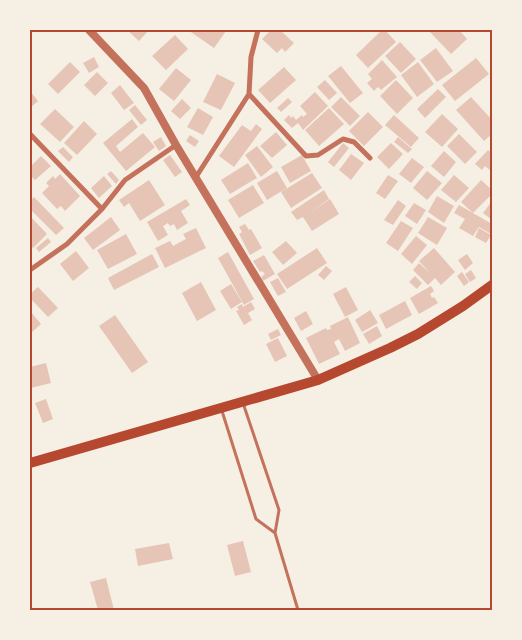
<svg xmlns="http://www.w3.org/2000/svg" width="522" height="640" font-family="Merriweather,serif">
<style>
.building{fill:#e6c5b7}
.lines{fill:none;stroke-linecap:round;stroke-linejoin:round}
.service{stroke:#c5725c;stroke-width:3}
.minor{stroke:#c5725c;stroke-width:5}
.tertiary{stroke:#c5725c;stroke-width:8}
.trunk{stroke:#b5482f;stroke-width:10}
.neatline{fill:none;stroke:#b5482f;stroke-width:2}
</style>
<rect width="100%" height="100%" fill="#f6efe4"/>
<path class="building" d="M127,30H149L139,41Z
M188,30H224L226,31L214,48Z
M271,30H280L294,43L285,52L282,48L277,53L262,39Z
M382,30H385L396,42L368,68L356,55Z
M428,30H459L467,39L451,54Z
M175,35L188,49L166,70L152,56Z
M400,42L416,59L401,73L385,56Z
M436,48L453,71L437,82L420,60Z
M94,57L99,67L89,73L83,63Z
M476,58L489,74L455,101L442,85Z
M382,60L397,77L381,90L378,87L374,91L367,83L372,79L368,74Z
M70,62L80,72L58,94L48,84Z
M418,62L434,84L417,97L401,75Z
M341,66L363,93L350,103L328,76Z
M284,67L296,80L270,103L258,90Z
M176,68L191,80L174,101L159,89Z
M97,72L108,83L95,96L84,85Z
M217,74L235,83L221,110L203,102Z
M325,80L337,93L329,100L317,87Z
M396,80L413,98L397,114L380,96Z
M120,85L134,103L124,110L111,93Z
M438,89L446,97L425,118L417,109Z
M30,91L38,101L30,108Z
M315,92L328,106L303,130L298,123L292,128L284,120L289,115L291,118L293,116L296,120L302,115L303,117L307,114L300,106Z
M341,97L360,116L350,126L331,107Z
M471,97L492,120V134L484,141L456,110Z
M288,98L292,102L281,112L277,108Z
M182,99L191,108L180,119L171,111Z
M135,105L147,120L141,125L129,110Z
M198,108L213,117L203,135L187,127Z
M329,108L344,124L319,146L305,130Z
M55,109L74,127L60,142L40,124Z
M368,112L383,127L364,146L349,131Z
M442,114L458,129L442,147L425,132Z
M394,115L419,138L411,147L385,125Z
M132,119L138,127L116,146L120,152L143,133L155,147L126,171L103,143Z
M84,121L97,134L77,155L64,143Z
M256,124L262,129L234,167L219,156L242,125L251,131Z
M276,132L287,145L272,158L260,146Z
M459,134L477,152L465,164L447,146Z
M190,135L199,141L195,147L186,141Z
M161,137L166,146L159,151L153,142Z
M398,137L412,149L408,153L394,142Z
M343,143L349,148L334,167L328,162Z
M391,143L403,154L389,169L377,157Z
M257,146L273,167L261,177L245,155Z
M63,147L73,157L69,162L58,151Z
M488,150L492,153V172L485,166L482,170L475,164Z
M444,151L456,162L444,177L431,166Z
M351,154L364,163L351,180L339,170Z
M170,155L182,172L175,177L163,160Z
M302,155L311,171L290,183L281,167Z
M41,156L51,166L35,180L30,175V167Z
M412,158L424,167L411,183L399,174Z
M248,163L257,178L230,194L221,180Z
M111,171L119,180L116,184L107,174Z
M277,171L287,188L267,200L257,183Z
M427,171L442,183L427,200L413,188Z
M312,173L322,188L291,208L281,192Z
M60,174L80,196L65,211L61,206L57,209L42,193L49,186L46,183L53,176L55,179Z
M388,175L398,181L385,199L376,193Z
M454,175L469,188L456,202L441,190Z
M104,176L112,186L99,198L91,188Z
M149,180L165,205L140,221L129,203L124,207L119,200Z
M481,180L492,190V194L473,213L461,202Z
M253,185L264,203L239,218L228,200Z
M324,190L329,199L308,214L330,199L339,214L312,231L303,217L297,220L291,212Z
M437,196L454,206L444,223L428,212Z
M34,197L64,228L56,235L30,209V201Z
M186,199L190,205L181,211L188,223L177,230L174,224L170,226L168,223L163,226L168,235L158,241L147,222Z
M398,200L406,206L393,225L384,220Z
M492,201V220L483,213Z
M414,203L426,210L417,224L405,216Z
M459,205L492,224L491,234L479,227L473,236L459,228L465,219L454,213Z
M30,216L47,234L33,248L30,245Z
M111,217L120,230L93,250L84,238Z
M428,217L447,228L437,245L418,233Z
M401,221L413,228L398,251L386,243Z
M245,224L249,230L251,229L262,248L250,255L239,234L242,232L239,227Z
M196,228L206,248L165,268L155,248L170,241L173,246L186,239L183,234Z
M479,228L491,235L486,243L475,237Z
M126,234L137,254L108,269L97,250Z
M416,236L427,245L412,264L401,254Z
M48,238L51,242L39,252L36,248Z
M286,241L297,253L283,265L272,252Z
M317,248L327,263L287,289L277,274Z
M434,248L455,272L441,285L435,278L428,285L413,270L419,263L430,273L419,261Z
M76,251L89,268L73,281L60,264Z
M228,252L254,299L244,305L218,258Z
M152,254L159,267L114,290L108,278Z
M467,254L473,263L465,270L458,260Z
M264,255L275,274L263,281L261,277L265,274L262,271L260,272L253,261Z
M326,266L332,271L324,280L318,275Z
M471,270L476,278L470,282L465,274Z
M462,272L469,282L464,286L457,276Z
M415,276L422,283L417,289L409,282Z
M278,278L286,292L278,296L270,282Z
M201,282L216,310L197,321L182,293Z
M231,284L242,302L231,309L220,291Z
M431,286L434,291L430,294L432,298L434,297L438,303L419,314L410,298Z
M38,287L58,308L48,317L30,298V294Z
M346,287L358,310L345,317L333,294Z
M405,301L412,315L386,329L379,315Z
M251,302L255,309L248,313L252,320L244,325L236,311L239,310L237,307L242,304L243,307Z
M370,310L378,323L362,332L355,320Z
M30,311L41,324L30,334Z
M306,311L313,324L301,331L294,318Z
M115,315L148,362L132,373L99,326Z
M348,317L360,343L345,351L339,339L334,342L340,354L319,364L306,338L326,328L327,330L331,329L330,326Z
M377,326L382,336L369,344L363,334Z
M278,329L281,335L271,340L268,334Z
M278,338L287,356L275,362L266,344Z
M46,363L51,383L31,388L30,367Z
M46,399L53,419L43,423L35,403Z
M243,541L251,572L235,576L227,545Z
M169,543L173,559L138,566L135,549Z
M106,578L114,610H98L90,582Z"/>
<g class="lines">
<path class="service" d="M243,403L279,510L275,533L298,610
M222,411L256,519L275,533"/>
<path class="minor" d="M258,30L251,57L249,94L306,156L318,155L343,139L354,142L370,158
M30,134L102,209
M196,177L249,94
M30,270L67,244L102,209L125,180L176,145"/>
<path class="tertiary" d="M89,30L144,88L176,145L318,380"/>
<path class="trunk" d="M30,463L318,380L390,348L418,334L463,306L492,285"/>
</g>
<rect width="522" height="640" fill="none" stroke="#f6efe4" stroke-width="62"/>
<rect x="31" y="31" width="460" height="578" class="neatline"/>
</svg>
